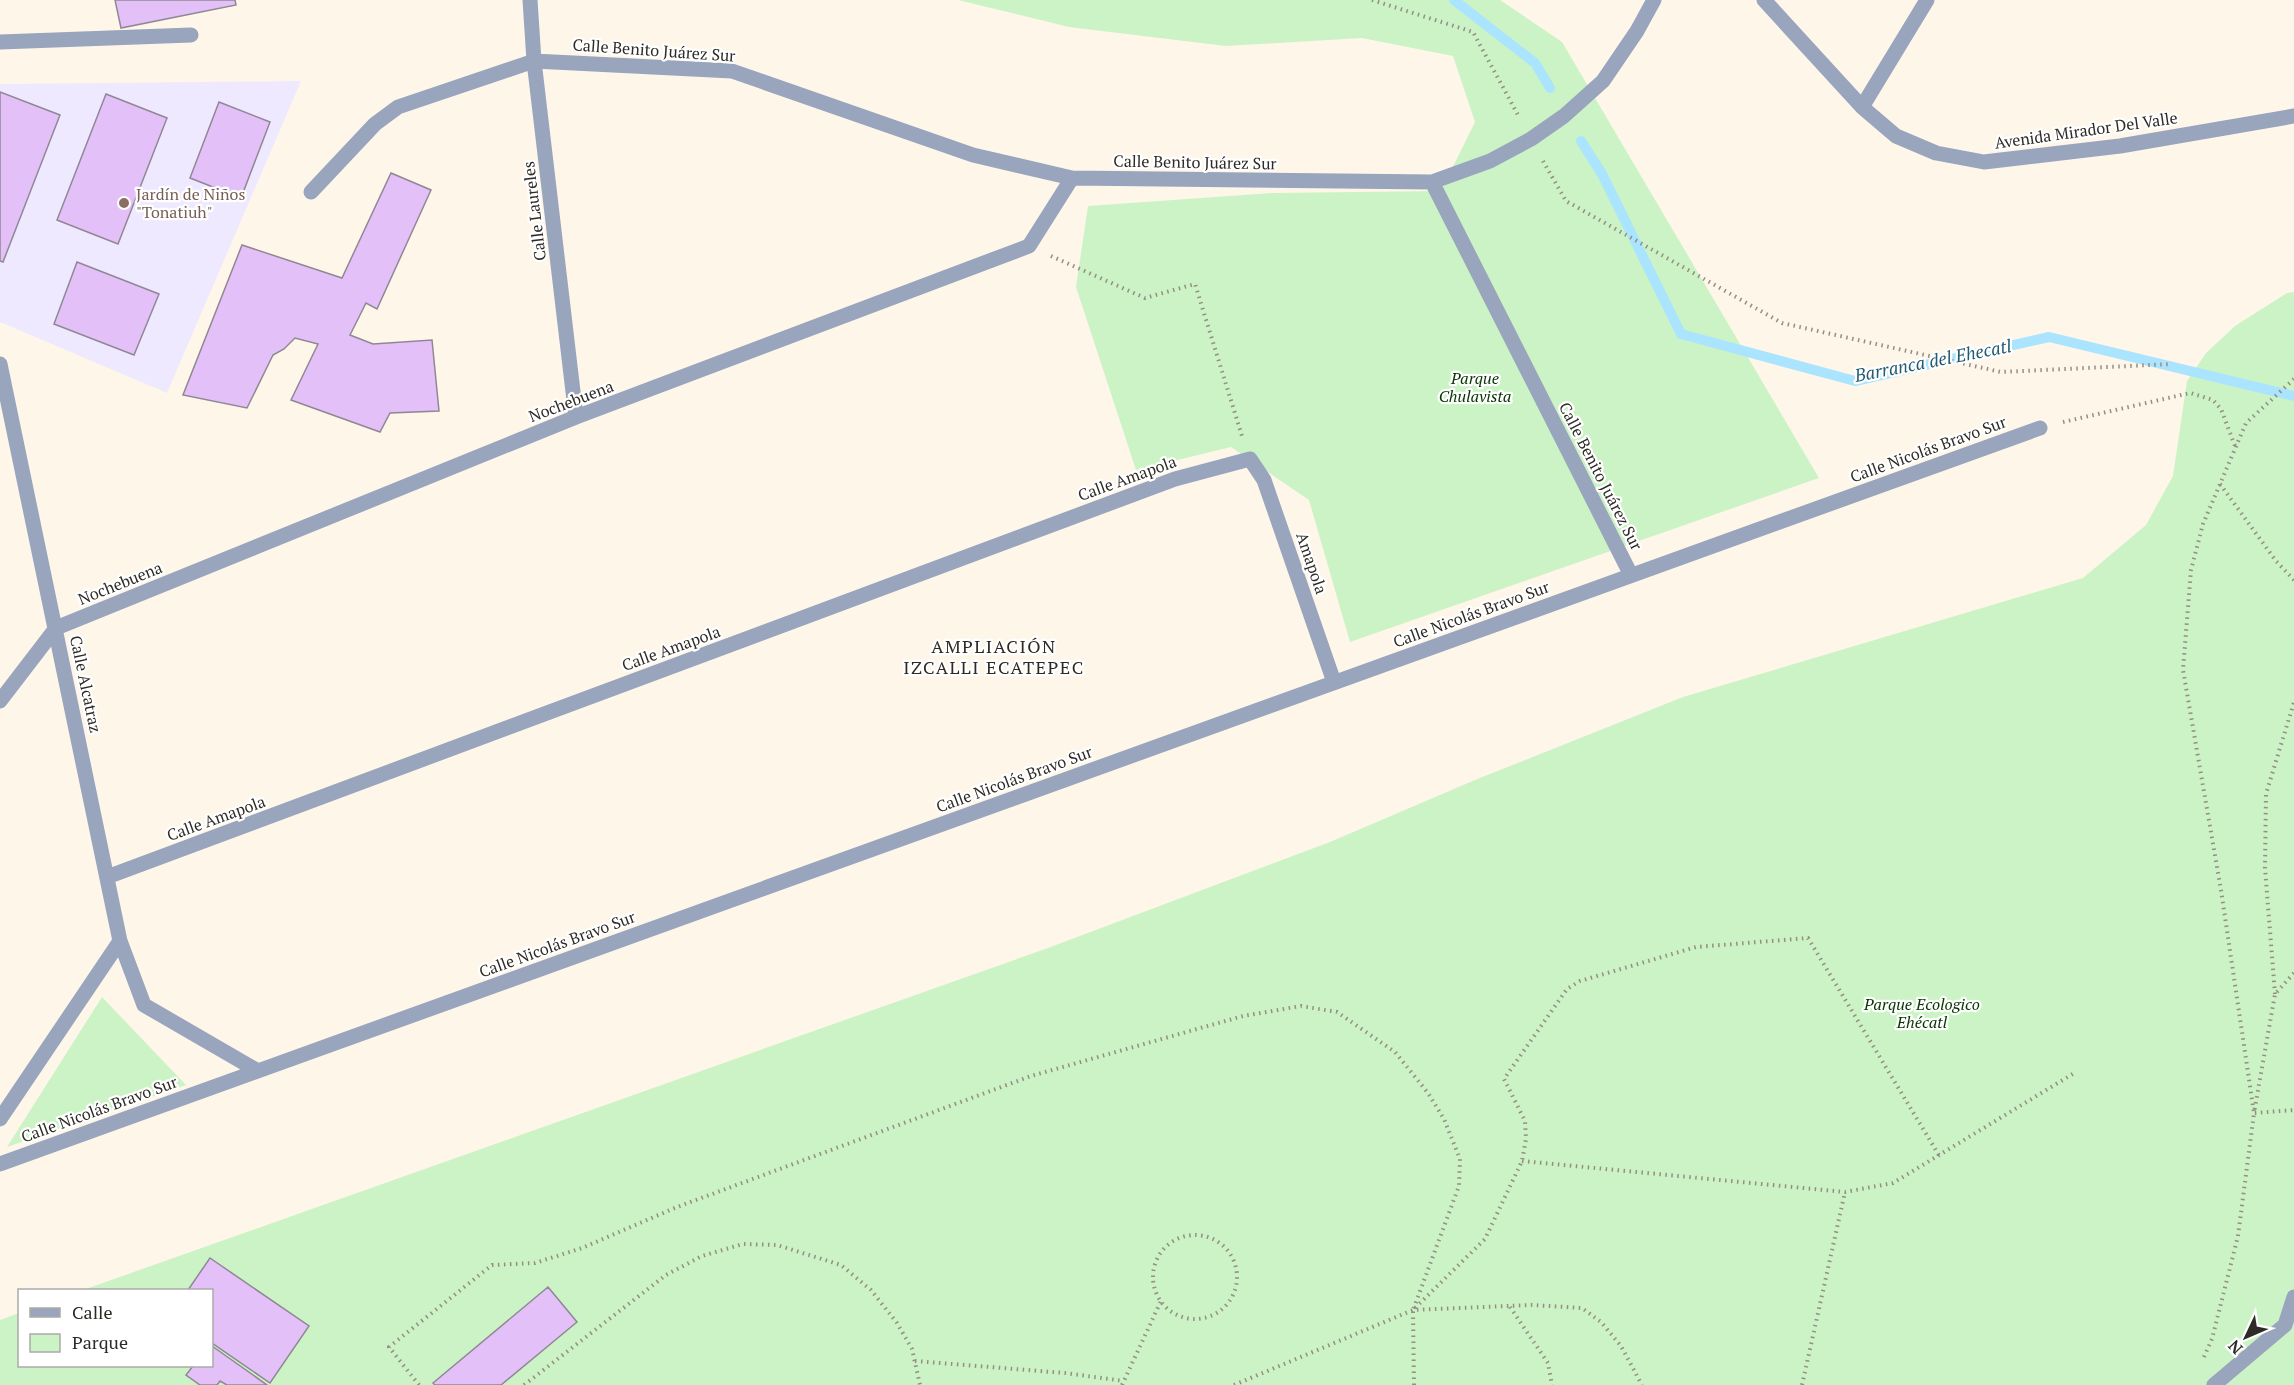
<svg xmlns="http://www.w3.org/2000/svg" width="2294" height="1385" font-family="'PT Serif',serif">
<style>
.education{fill:#efe9ff}
.green{fill:#ccf3c5}
.lines{fill:none;stroke-linecap:round;stroke-linejoin:round}
.stream{stroke:#abe4ff;stroke-width:10}
.building{fill:#e4c0f9;stroke:#8f8894;stroke-width:1.5}
.path{stroke:#948e85;stroke-width:4;stroke-dasharray:1.5 4.5;stroke-linecap:butt}
.minor{stroke:#99a4bd;stroke-width:15}
.education-dot{fill:#8d6e63;stroke:#fff;stroke-width:2}
.labels{text-anchor:middle;stroke-width:4.5;stroke-linejoin:round;paint-order:stroke}
.street-label{font-size:16px;fill:#2e2b26;stroke:#fff}
.education-label{font-size:16px;fill:#785e54;stroke:#fff;text-anchor:start}
.park-label{font-size:16px;font-style:italic;fill:#083501;stroke:#fff}
.water-label{font-size:18px;font-style:italic;fill:#225a72;stroke:#fff}
.neighbourhood-label{font-size:18px;letter-spacing:1.5px;fill:#2e2b26;stroke:#fff}
</style>
<rect width="100%" height="100%" fill="#fef6e9"/>
<path class="education" d="M301,81L167,393L0,322V84Z"/>
<path class="green" d="M958,0H1500L1562,42L1819,478L1350,642L1309,500L1231,447L1136,470L1076,287L1088,206L1273,193L1441,191L1475,122L1453,56L1362,38L1226,46L1069,27Z
M2294,292V1385H0V1320L19,1313L20,1366H212V1290H83L1048,948L1330,842L1475,780L1683,697L2083,578L2146,525L2173,476L2187,381L2206,353L2235,326L2287,293Z
M102,997L186,1085L7,1147Z"/>
<g class="lines">
<path class="stream" d="M1454,0L1535,63L1550,88
M1581,141L1602,174L1681,334L1855,381L2049,337L2294,396"/>
</g>
<path class="building" d="M115,0H235L236,5L121,28Z
M0,92L60,115L3,262L0,261Z
M106,94L167,118L118,244L57,220Z
M219,102L270,122L241,198L190,178Z
M391,173L431,190L377,309L366,303L350,335L373,344L432,340L439,411L390,413L380,432L291,400L318,344L295,338L284,349L273,355L247,408L183,395L242,245L342,278Z
M77,262L159,294L134,355L54,324Z
M210,1258L309,1326L270,1383L212,1343V1290H188Z
M548,1287L577,1322L501,1385H435L433,1383Z
M212,1346L267,1385H227L220,1381L217,1385H200L186,1375L193,1366H212Z"/>
<g class="lines">
<path class="path" d="M1372,0L1473,32L1518,115
M1543,161L1566,201L1782,323L2001,372L2171,364
M1051,256L1145,298L1195,284L1242,436
M2063,422L2190,393L2213,400L2221,409L2235,446
M2220,484L2276,561L2294,580
M2294,973L2275,994L2254,1113L2294,1110
M2275,994L2265,868L2266,794L2294,702
M1522,1161L1845,1192L1893,1183L2076,1072
M1153 1277a42 42 0 1 1 84 0a42 42 0 1 1-84 0Z
M1510,1307L1548,1363L1552,1385
M2204,1357L2212,1339L2238,1236L2254,1113L2221,890L2183,670L2191,570L2203,524L2246,423L2294,379
M915,1361L1065,1373L1124,1381
M419,1385L389,1347L492,1265L535,1263L582,1248L677,1207L1031,1076L1243,1016L1301,1006L1337,1012L1395,1052L1428,1093L1444,1119L1460,1159L1459,1186L1413,1310
M524,1385L666,1275L702,1256L743,1244L777,1245L841,1265L871,1290L897,1323L912,1349L920,1385
M1122,1385L1161,1301
M1234,1385L1413,1310L1532,1305L1582,1308L1601,1322L1621,1346L1642,1385
M1414,1385L1413,1310L1485,1239L1522,1161L1526,1139L1525,1121L1504,1079L1567,989L1580,981L1696,947L1808,938L1940,1157
M1802,1385L1845,1192"/>
<path class="minor" d="M530,0L534,61L576,417
M1764,0L1862,107L1896,136L1936,153L1984,162L2120,146L2294,116
M0,42L191,35
M1862,107L1927,0
M1432,182L1631,575
M311,192L375,124L398,107L534,61L732,71L973,155L1072,178L1432,182L1490,161L1531,139L1564,116L1603,81L1637,31L1654,0
M0,364L120,941L144,1005L258,1071
M0,701L56,628L576,417L1029,246L1072,178
M107,877L1175,479L1250,459L1264,480L1334,682
M0,1119L120,941
M0,1164L2040,428
M2214,1385L2285,1325L2294,1297"/>
</g>
<circle class="education-dot" cx="124" cy="203" r="6"/>
<g class="labels">
<g class="street-label">
<text transform="translate(654 50) rotate(4)" y="6">Calle Benito Juárez Sur</text>
<text transform="translate(2086 130) rotate(-8)" y="6">Avenida Mirador Del Valle</text>
<text transform="translate(1195 162) rotate(1)" y="6">Calle Benito Juárez Sur</text>
<text transform="translate(534 211) rotate(-97)" y="6">Calle Laureles</text>
<text transform="translate(571 401) rotate(-21)" y="6">Nochebuena</text>
<text transform="translate(1928 449) rotate(-20)" y="6">Calle Nicolás Bravo Sur</text>
<text transform="translate(1601 476) rotate(63)" y="6">Calle Benito Juárez Sur</text>
<text transform="translate(1127 478) rotate(-20)" y="6">Calle Amapola</text>
<text transform="translate(1312 563) rotate(71)" y="6">Amapola</text>
<text transform="translate(120 583) rotate(-22)" y="6">Nochebuena</text>
<text transform="translate(1471 614) rotate(-20)" y="6">Calle Nicolás Bravo Sur</text>
<text transform="translate(671 648) rotate(-20)" y="6">Calle Amapola</text>
<text transform="translate(86 684) rotate(78)" y="6">Calle Alcatraz</text>
<text transform="translate(1014 779) rotate(-20)" y="6">Calle Nicolás Bravo Sur</text>
<text transform="translate(216 818) rotate(-20)" y="6">Calle Amapola</text>
<text transform="translate(557 944) rotate(-20)" y="6">Calle Nicolás Bravo Sur</text>
<text transform="translate(99 1109) rotate(-20)" y="6">Calle Nicolás Bravo Sur</text>
</g>
<g class="education-label">
<text x="136" y="200">Jardín de Niños<tspan x="136" dy="18">"Tonatiuh"</tspan></text>
</g>
<g class="park-label">
<text x="1475" y="384">Parque<tspan x="1475" dy="18">Chulavista</tspan></text>
<text x="1922" y="1010">Parque Ecologico<tspan x="1922" dy="18">Ehécatl</tspan></text>
</g>
<g class="water-label">
<text transform="translate(1933 361) rotate(-11)" y="6">Barranca del Ehecatl</text>
</g>
<g class="neighbourhood-label">
<text x="994" y="653">AMPLIACIÓN<tspan x="994" dy="21">IZCALLI ECATEPEC</tspan></text>
</g>
</g>
<rect x="18" y="1289" width="195" height="78" fill="#ffffff" stroke="#abaaa8" stroke-width="1.5"/>
<rect x="30" y="1308" width="30" height="9" fill="#99a4bd" stroke="#abaaa8" stroke-width="1.5"/>
<text x="72" y="1319" font-size="18" fill="#2e2b26">Calle</text>
<rect x="30" y="1334" width="30" height="18" fill="#ccf3c5" stroke="#abaaa8" stroke-width="1.5"/>
<text x="72" y="1349" font-size="18" fill="#2e2b26">Parque</text>
<g transform="translate(2246 1337) rotate(226)" stroke="#ffffff" stroke-width="4.5" paint-order="stroke">
<path d="M0-4.5L10 22L0 15L-10 22Z" fill="#2e2b26"/>
<text y="-9" font-size="16" font-weight="bold" text-anchor="middle" fill="#2e2b26">N</text>
</g>
</svg>
